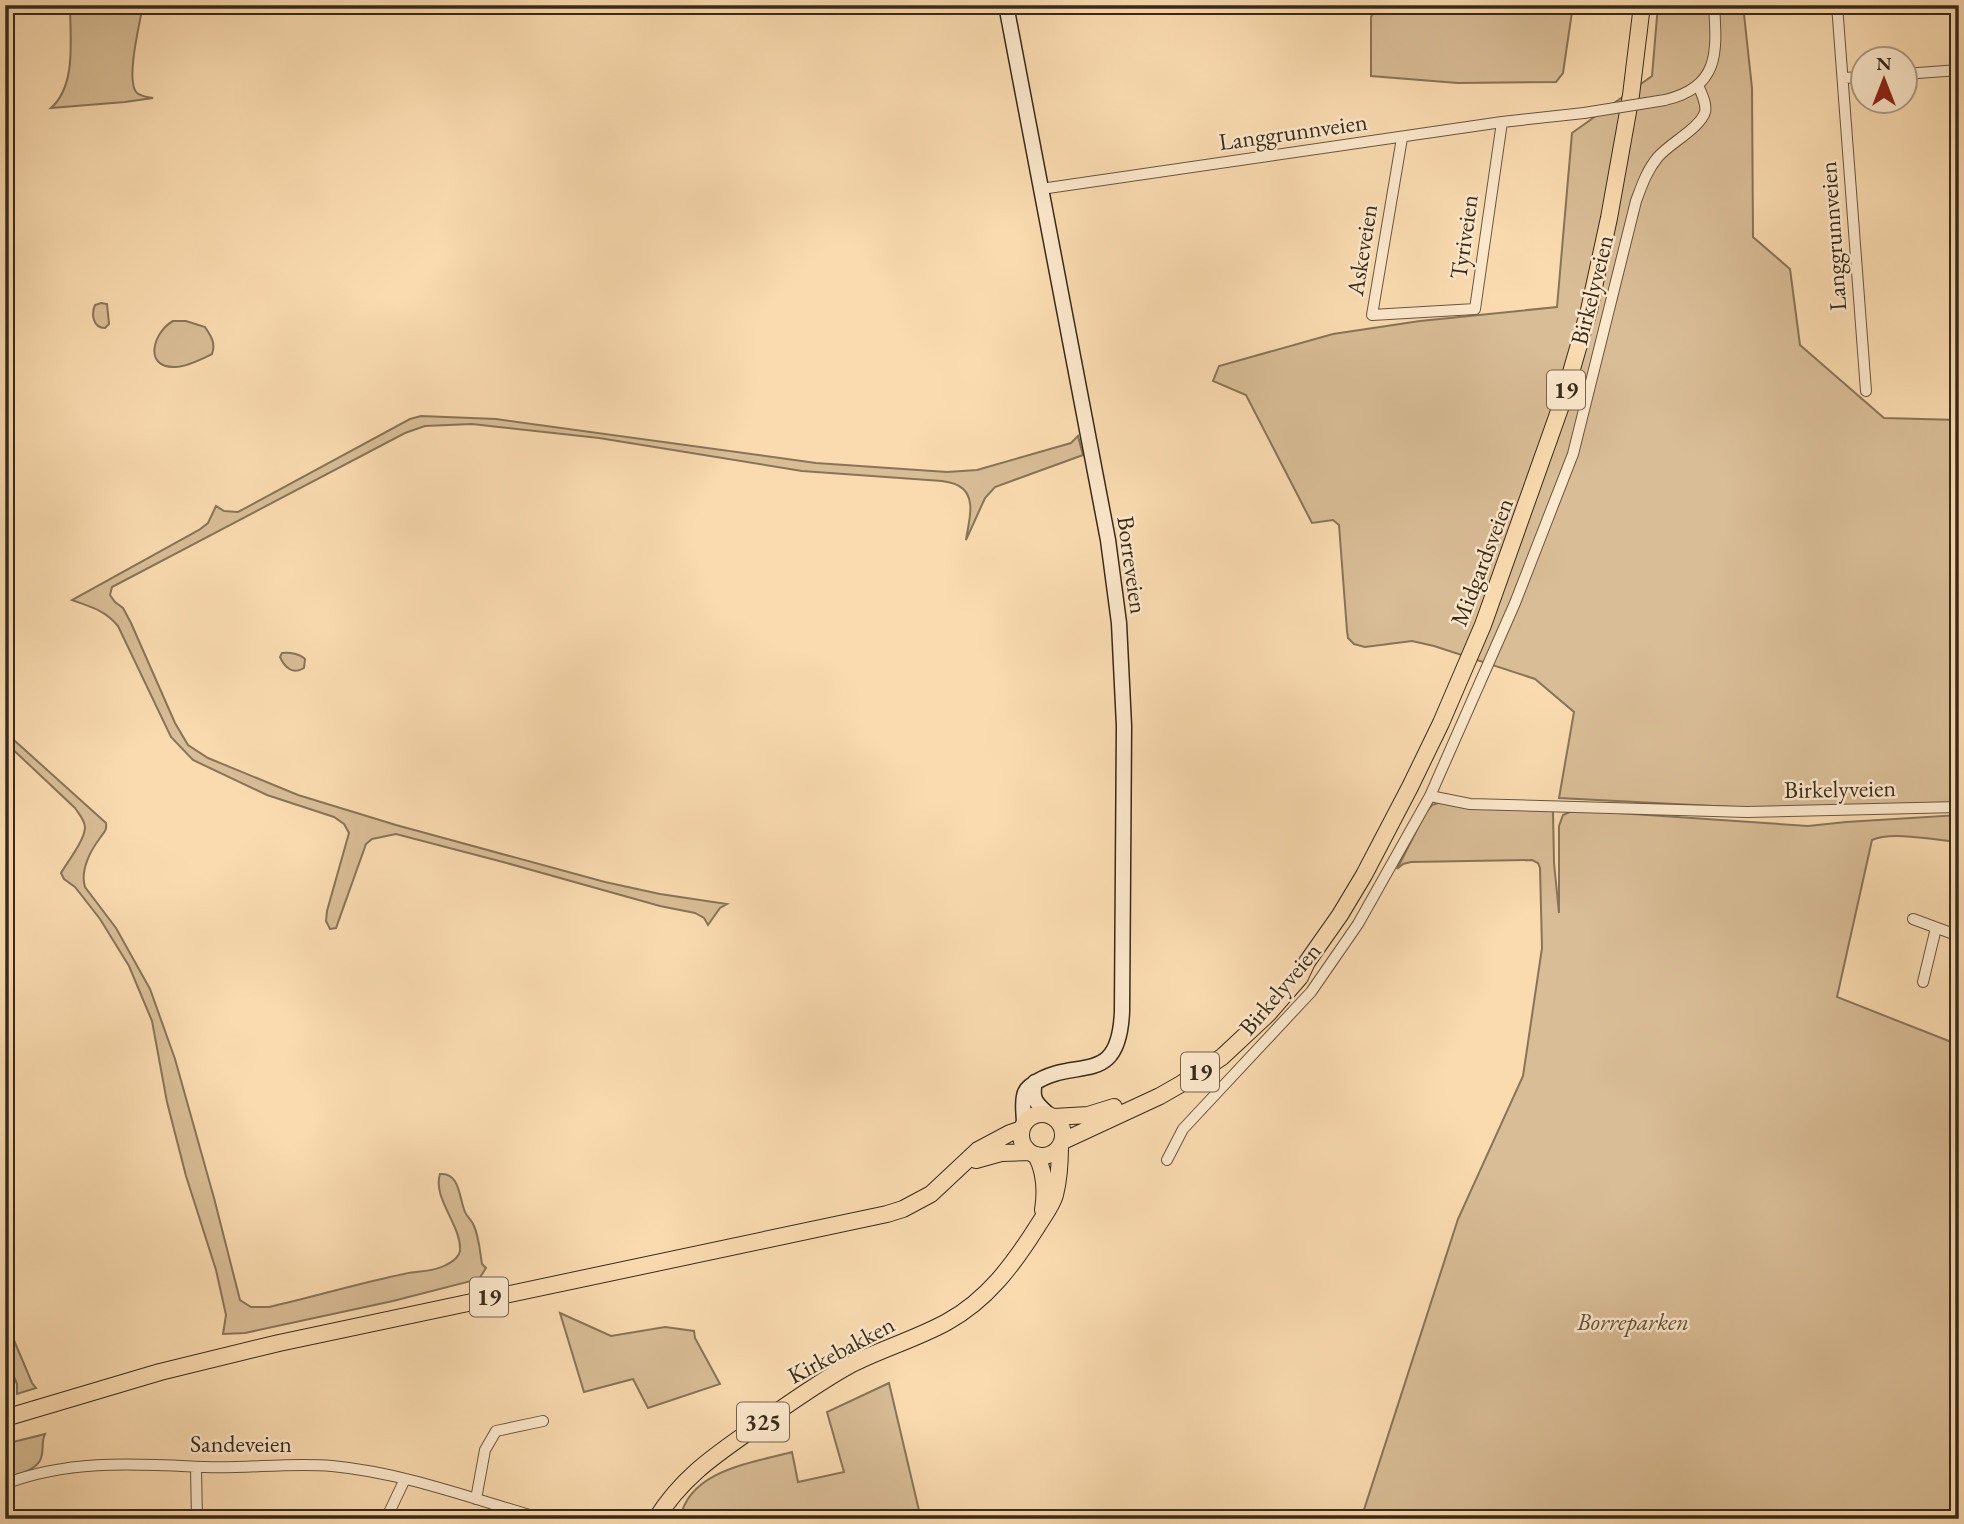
<svg xmlns="http://www.w3.org/2000/svg" width="1964" height="1524" font-family="'EB Garamond',serif">
<style>
.green{fill:#d9bd96;stroke:#887458;stroke-width:2}
.lines{fill:none;stroke-linecap:round;stroke-linejoin:round}
.minor-casing{stroke:#68563f;stroke-width:12}
.secondary-casing{stroke:#372a19;stroke-width:17}
.primary-casing{stroke:#372a19;stroke-width:18}
.trunk-casing{stroke:#372a19;stroke-width:18}
.minor{stroke:#fce8cc;stroke-width:10}
.secondary{stroke:#fce8cc;stroke-width:14}
.primary{stroke:#fadbb0;stroke-width:16}
.trunk{stroke:#fadbb0;stroke-width:16}
.minor-bridge-casing{stroke:#68563f;stroke-width:12;stroke-linecap:butt}
.minor-bridge{stroke:#fce8cc;stroke-width:10}
.labels{text-anchor:middle;stroke-width:5;stroke-linejoin:round;paint-order:stroke}
.shield{fill:#fce8cc;stroke:#72634f;stroke-width:2}
.shield-label{font-size:23px;font-weight:bold;fill:#372a19}
.street-label{font-size:24px;fill:#372a19;stroke:#fce8cc}
.park-label{font-size:24px;font-style:italic;fill:#604f38;stroke:#fce8cc}
</style>
<rect width="100%" height="100%" fill="#fadbb0"/>
<filter id="stains"><feTurbulence type="fractalNoise" baseFrequency=".00286" numOctaves="4"/><feColorMatrix values="0 0 0 0 .2 0 0 0 0 .09 0 0 0 0 .02 0 0 0 .5 -.17"/></filter>
<radialGradient id="worn" r=".72"><stop offset=".6" stop-color="#630" stop-opacity="0"/><stop offset="1" stop-color="#630" stop-opacity=".3"/></radialGradient>
<path class="green" d="M70,5H143C140,22 125,82 137,93C142,97 148,97 153,98L125,102L51,108C77,85 70,37 70,5Z
M1377,5H1573L1563,73L1556,82L1458,83L1371,76V17Z
M1658,5H1743L1752,88L1753,237L1790,269L1800,345L1884,418L1959,420V809L1733,807L1559,798L1574,712L1535,679L1434,646L1412,641L1365,647L1354,644L1348,638L1347,631L1339,525L1333,520L1312,523L1246,395L1213,381L1219,366L1333,334L1420,321L1557,307L1572,133L1652,76Z
M101,303L107,304L109,324L105,328C93,328 91,314 95,305Z
M173,321H186L205,327C211,336 216,343 212,354C202,359 187,367 175,367C143,368 153,332 173,321Z
M421,416L496,419L816,463L947,472L977,470L1071,443L1078,436L1083,455L995,487L985,498L966,540C968,524 978,496 959,486C955,483 947,482 942,481L802,471L599,438L472,424L425,426L405,433L112,587L110,595L115,602L123,608L131,623L175,723L188,745L208,758L298,795L396,825L605,882L660,894L727,904L720,908L708,925L704,918L695,913L660,906L503,862L396,834L372,839L366,844L336,928L330,929L326,921L327,911L349,833L344,824L334,817L267,795L193,760L171,737L118,626C105,610 91,607 72,600L199,530L208,523L216,506L224,511L238,512L410,419Z
M282,653C290,652 300,654 305,659L304,668C293,675 285,668 280,657Z
M5,732L106,823C107,831 104,832 100,838C90,851 80,871 85,887L116,928L150,989L175,1059L214,1198L240,1300L251,1307H269C314,1297 359,1283 404,1274C417,1271 434,1272 446,1265C452,1262 459,1257 460,1251C462,1226 432,1198 440,1174C460,1172 459,1198 465,1212C467,1217 472,1220 474,1226C479,1237 480,1252 482,1264L486,1268L479,1279L393,1301L245,1333L223,1334L226,1315L216,1270L186,1176L167,1102L152,1021L129,966L100,919L75,887L64,879L61,873C68,861 84,841 85,828C85,820 79,814 75,808L5,742Z
M1441,802L1550,810L1553,812L1554,863L1559,913V826L1563,815L1574,810L1808,826L1846,822L1959,815V842C1936,840 1891,831 1872,840L1837,997L1959,1045V1414L1954,1506L1945,1519H1361L1458,1219L1523,1076L1542,948L1540,868L1538,863L1532,860L1411,862L1403,864L1397,869L1426,812L1432,805Z
M560,1313L611,1336L665,1327L694,1331L695,1338L720,1384L648,1408L633,1379L584,1392Z
M5,1319L32,1383L36,1388L17,1394V1384L5,1355Z
M889,1383L921,1519H680C689,1470 752,1463 792,1452L798,1482L844,1472L827,1412Z
M45,1434C41,1442 44,1450 41,1458C37,1471 16,1474 5,1479V1444Z"/>
<g class="lines">
<g class="minor-casing">
<path id="minor" d="M1837,5L1866,391
M1904,74L1959,70
M1843,78L1862,77
M1665,100C1720,87 1717,52 1714,5
M1402,138L1372,315L1475,309L1502,122
M1041,189L1502,122L1584,113
M1430,796L1470,804L1747,812L1959,807
M1913,919L1959,936
M1923,982L1936,928
M1167,1160L1183,1129L1311,992L1358,924L1430,796L1515,603L1573,454L1636,201C1642,185 1647,170 1658,157C1669,144 1701,127 1705,112C1707,103 1701,93 1698,85
M196,1467L197,1519
M5,1484C70,1459 136,1464 205,1467C247,1469 290,1462 332,1466C405,1473 473,1499 543,1519
M476,1499L485,1450L496,1431L543,1421
M386,1519L405,1479"/>
</g>
<g class="secondary-casing">
<path id="secondary" d="M1006,5L1108,540L1119,623L1124,726L1122,1011C1119,1090 1075,1055 1033,1084C1028,1087 1025,1090 1024,1096C1022,1105 1024,1115 1024,1124
M1035,1082C1031,1099 1036,1103 1048,1114"/>
</g>
<g class="primary-casing">
<path id="primary" d="M1036,1155C1045,1172 1046,1191 1043,1210
M656,1519C684,1474 719,1453 761,1423C790,1403 819,1382 850,1365C881,1349 916,1339 947,1322C987,1300 1013,1265 1037,1227C1043,1217 1052,1206 1055,1195C1059,1179 1060,1163 1060,1147"/>
</g>
<g class="trunk-casing">
<path id="trunk" d="M1021 1135a21 21 0 1 1 42 0a21 21 0 1 1-42 0Z
M1054,1117L1088,1115L1114,1107
M1063,1141L1160,1096L1181,1084L1222,1057L1268,1014L1300,977L1307,962L1340,915L1364,875L1410,787L1441,723L1483,625L1563,400L1589,310L1609,218L1631,95L1642,5
M976,1160L1001,1153L1030,1152
M5,1418L160,1372L279,1343L887,1214L903,1209L931,1194L978,1150L1010,1133L1022,1129"/>
</g>
<use href="#minor" class="minor"/>
<use href="#secondary" class="secondary"/>
<use href="#primary" class="primary"/>
<use href="#trunk" class="trunk"/>
<g class="minor-bridge-casing">
<path id="minor-bridge" d="M1584,113L1665,100"/>
</g>
<use href="#minor-bridge" class="minor-bridge"/>
</g>
<g class="labels">
<g class="shield">
<rect x="1547" y="370.5" width="38" height="39" rx="5"/>
<rect x="1181" y="1052.5" width="38" height="39" rx="5"/>
<rect x="470" y="1277.5" width="38" height="39" rx="5"/>
<rect x="737" y="1402.5" width="52" height="39" rx="5"/>
</g>
<g class="shield-label">
<text x="1566" y="398">19</text>
<text x="1200" y="1080">19</text>
<text x="489" y="1305">19</text>
<text x="763" y="1430">325</text>
</g>
<g class="street-label">
<text transform="translate(1293 132) rotate(-8)" y="8">Langgrunnveien</text>
<text transform="translate(1833 236) rotate(-94)" y="8">Langgrunnveien</text>
<text transform="translate(1464 237) rotate(-82)" y="8">Tyriveien</text>
<text transform="translate(1362 250) rotate(-81)" y="8">Askeveien</text>
<text transform="translate(1592 290) rotate(-76)" y="8">Birkelyveien</text>
<text transform="translate(1482 562) rotate(-69)" y="8">Midgardsveien</text>
<text transform="translate(1132 565) rotate(82)" y="8">Borreveien</text>
<text transform="translate(1840 789) rotate(-1)" y="8">Birkelyveien</text>
<text transform="translate(1280 989) rotate(-50)" y="8">Birkelyveien</text>
<text transform="translate(841 1350) rotate(-28)" y="8">Kirkebakken</text>
<text x="241" y="1452">Sandeveien</text>
</g>
<g class="park-label">
<text x="1633" y="1330">Borreparken</text>
</g>
</g>
<rect width="1964" height="1524" fill="none" stroke="#fadbb0" stroke-width="28"/>
<rect x="7" y="7" width="1950" height="1510" fill="none" stroke="#372a19" stroke-width="3.5"/>
<rect x="14" y="14" width="1936" height="1496" fill="none" stroke="#372a19" stroke-width="2"/>
<g transform="translate(1884 80)"><circle r="33" fill="#fce8cc" stroke="#ad9c84" stroke-width="2"/>
<path d="M0-5L12 26L0 18L-12 26Z" fill="#8f2418"/>
<text y="-10" font-size="19" font-weight="bold" text-anchor="middle" fill="#372a19">N</text>
</g>
<rect width="100%" height="100%" filter="url(#stains)"/>
<rect width="100%" height="100%" fill="url(#worn)"/>
</svg>
